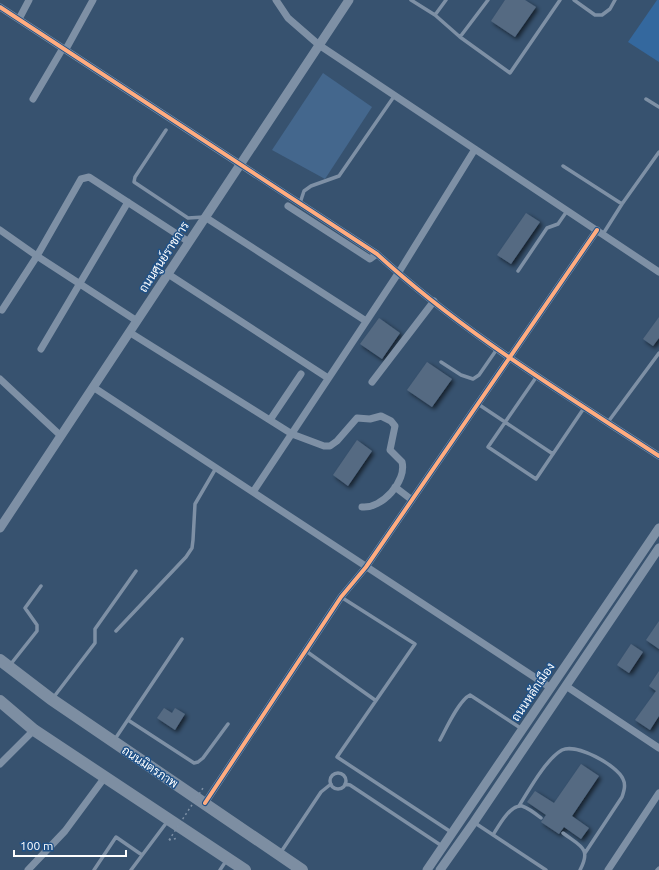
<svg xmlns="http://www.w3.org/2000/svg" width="659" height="870" font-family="Ubuntu,Sarabun,sans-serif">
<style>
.green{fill:#34689e}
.water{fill:#44678d}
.building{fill:#556a82;filter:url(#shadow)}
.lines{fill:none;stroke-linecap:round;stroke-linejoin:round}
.path{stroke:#7e90a5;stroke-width:1.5;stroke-dasharray:2 3;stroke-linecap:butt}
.service{stroke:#7e90a5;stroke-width:3.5}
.minor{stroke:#7e90a5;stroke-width:7}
.tertiary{stroke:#7e90a5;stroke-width:9}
.primary{stroke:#7d8ea2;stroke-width:12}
.path-bridge{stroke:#7e90a5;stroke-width:1.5;stroke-dasharray:2 3;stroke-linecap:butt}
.cycleway-casing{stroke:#1f5187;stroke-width:6}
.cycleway{stroke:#ffac80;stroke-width:4}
.labels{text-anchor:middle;stroke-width:3;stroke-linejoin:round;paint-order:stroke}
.street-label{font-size:12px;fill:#fff;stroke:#1f5187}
</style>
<defs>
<filter id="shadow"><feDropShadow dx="2.5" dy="2.5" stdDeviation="2" flood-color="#0009"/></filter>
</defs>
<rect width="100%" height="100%" fill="#37526f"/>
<path class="green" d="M657,0H659V62L628,42Z"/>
<path class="water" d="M323,73L372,107L325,179L272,150Z"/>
<path class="building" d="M505,0H525L536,7L515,37L491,21Z
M526,213L540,222L511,264L497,255Z
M659,317V338L653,346L643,339Z
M379,318L400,333L382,359L360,344Z
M427,362L452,379L432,407L407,390Z
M357,440L372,451L348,486L333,475Z
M659,621V649L646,640Z
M631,644L643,652L629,673L617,665Z
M659,671V716L650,730L635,720L656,691L649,686Z
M164,708L172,713L175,708L185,714L175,730L157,718Z
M581,764L599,776L572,816L589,828L581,839L564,827L559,834L541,822L546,815L527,802L535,791L554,803Z"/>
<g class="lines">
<path class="path" d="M169,840L178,838"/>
<path class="service" d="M411,0L435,15L460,37L510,73L560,0
M574,0L595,15H602L610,9L615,0
M435,15L446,0
M460,37L488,0
M646,99L659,107
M166,130L135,177L134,182L188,218L204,217
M563,166L622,204L659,152
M300,203L304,191L311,186L339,176L395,95
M603,234L622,204
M518,271L547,228L558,224L567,211
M441,362L461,375L473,379L479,375L497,349
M537,376L488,447L536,479L584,408
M478,404L553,454
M608,422L659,353
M341,597L415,644L337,757L451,832
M116,631L186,557L192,548L193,540L195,504L216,468
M306,651L375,700
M10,665L37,631V625L25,608L41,586
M53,698L95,643V629L136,571
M128,720L194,763L198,762L203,758L228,724
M115,739L182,639
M440,740C446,729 459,700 470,695L522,729
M330 781a8 8 0 1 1 16 0a8 8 0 1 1-16 0Z
M345,784L350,785L442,846
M519,806C529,790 546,759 562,750C576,743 617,765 623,779C626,785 624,791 622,797L585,853
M475,823L546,870
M563,833C580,846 592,848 580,870
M493,835C498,827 510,804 522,806C528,808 536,814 541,818
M281,852L321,792L331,784
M94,870L116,837L142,855
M131,870L167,822
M220,870L226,861
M657,870L659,868"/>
<path class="minor" d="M276,0L288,18L319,45L659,272
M0,7L377,254C462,332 563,393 659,456
M19,19L29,0
M66,49L93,0
M33,99L63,48
M288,206L370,259L377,254
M205,217L366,321
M0,230L37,256L137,321
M168,274L328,378
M2,310L37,256L81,179L89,177L189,242
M129,332L292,434L324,446H330L337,441L357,418L370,419L381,416L391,421L395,426L390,450L402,462C407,481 382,509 362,507
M41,349L128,202
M0,379L61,436
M372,382L434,301
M93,387L551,688
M270,420L301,374
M395,487L412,500
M253,492L399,272L475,149
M566,686L659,748
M0,764L34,730
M205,803L341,597L366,567L597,230
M28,870L65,831L105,777
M608,870L659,793"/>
<path class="tertiary" d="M0,528L349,0
M427,870L659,528
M440,870L474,822L659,548"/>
<path class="primary" d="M0,660L51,699L302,870
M0,701L34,730L245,870"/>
<path class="path-bridge" d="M169,840L203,788"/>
<g class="cycleway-casing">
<path id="cycleway" d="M0,7L377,254C462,332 563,393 659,456
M205,803L341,597L366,567L597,230"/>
</g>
<use href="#cycleway" class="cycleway"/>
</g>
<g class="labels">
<g class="street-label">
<text transform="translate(164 257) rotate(-57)" y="4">ถนนศูนย์ราชการ</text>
<text transform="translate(533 692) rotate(-56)" y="4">ถนนหลักเมือง</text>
<text transform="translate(150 767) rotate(34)" y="4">ถนนมิตรภาพ</text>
</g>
</g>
<path d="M14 850v6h112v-6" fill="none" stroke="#ffffff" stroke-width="2"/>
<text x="20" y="850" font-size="12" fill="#ffffff" stroke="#1f5187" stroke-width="3" paint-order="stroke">100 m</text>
</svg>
